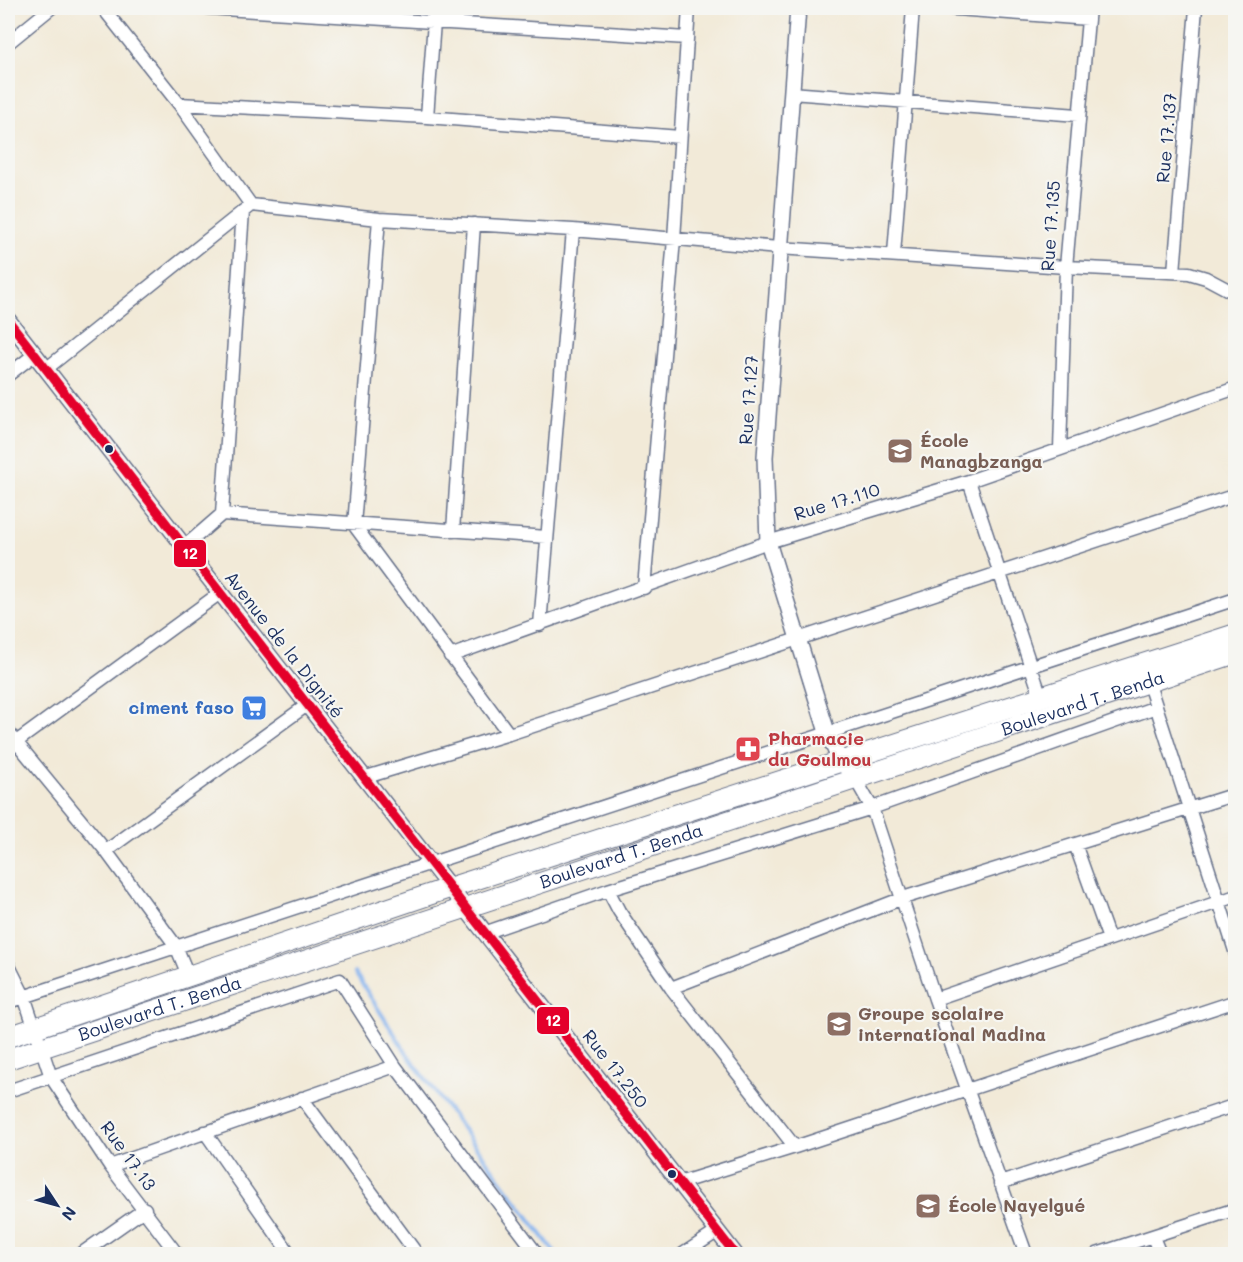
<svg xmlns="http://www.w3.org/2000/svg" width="1243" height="1262" font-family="Mali,sans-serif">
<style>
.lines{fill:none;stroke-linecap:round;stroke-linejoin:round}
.stream{stroke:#83b2ee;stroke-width:4}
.minor-casing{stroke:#667089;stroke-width:15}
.tertiary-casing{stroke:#667089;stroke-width:18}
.trunk-casing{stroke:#667089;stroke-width:22}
.minor{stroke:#fff;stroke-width:12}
.tertiary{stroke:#fff;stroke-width:15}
.trunk{stroke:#fff;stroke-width:20}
.bus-1-casing{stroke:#f6f6f2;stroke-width:14}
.bus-1{stroke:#e4002b;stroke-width:9}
.bus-dot{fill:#1b2f5e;stroke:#f6f6f2;stroke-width:2}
.labels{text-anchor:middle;stroke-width:4.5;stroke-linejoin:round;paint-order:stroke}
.street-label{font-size:18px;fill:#1b2f5e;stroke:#f6f6f2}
.education-label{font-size:18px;font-weight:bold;fill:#785e54;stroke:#f6f6f2;text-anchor:start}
.shop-label{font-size:18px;font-weight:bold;fill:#366cbe;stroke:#f6f6f2;text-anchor:end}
.health-label{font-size:18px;font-weight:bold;fill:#be3a42;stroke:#f6f6f2;text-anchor:start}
.line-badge{stroke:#f6f6f2;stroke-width:2}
.badge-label{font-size:16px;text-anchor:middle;font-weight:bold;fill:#fff}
</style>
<rect width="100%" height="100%" fill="#f6f6f2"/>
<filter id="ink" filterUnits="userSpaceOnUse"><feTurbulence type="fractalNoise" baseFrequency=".0167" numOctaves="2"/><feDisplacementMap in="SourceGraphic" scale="12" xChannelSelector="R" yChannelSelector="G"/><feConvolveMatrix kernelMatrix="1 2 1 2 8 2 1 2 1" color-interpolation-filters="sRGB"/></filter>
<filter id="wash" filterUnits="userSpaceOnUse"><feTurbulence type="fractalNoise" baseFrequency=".008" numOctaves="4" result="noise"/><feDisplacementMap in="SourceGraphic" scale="24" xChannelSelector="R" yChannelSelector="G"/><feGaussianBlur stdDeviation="1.35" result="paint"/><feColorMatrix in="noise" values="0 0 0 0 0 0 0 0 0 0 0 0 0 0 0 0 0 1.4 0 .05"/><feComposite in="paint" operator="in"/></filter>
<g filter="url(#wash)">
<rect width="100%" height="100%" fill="#f2ead8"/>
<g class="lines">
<path class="stream" d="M355,973L410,1058L556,1254"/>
</g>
</g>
<g filter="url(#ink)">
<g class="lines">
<g class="minor-casing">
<path id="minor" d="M103,8L179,104L251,205
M208,8L687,38
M943,8L1088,19
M8,43L51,8
M791,93L1078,115
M179,104L427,117L680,137
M427,117L435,8
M379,219L354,525L509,734
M894,254L913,8
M1174,272L1196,8
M46,369L251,205L379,219L573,230L779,248L1066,267L1189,273L1206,278L1236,294
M8,375L34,355
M1060,449L1066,267L1089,8
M969,481L1041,697
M222,514L547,537
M453,531L474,224
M184,547L222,514L243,211
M644,588L674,239L689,8
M540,625L573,230
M450,656L768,542L969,481L1236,388
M1148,681L1236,954
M8,732L106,851L176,946L188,975
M8,748L220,593
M363,778L509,734L1236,495
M856,780L872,808L935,999L1026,1254
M1075,844L1109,939
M106,851L307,705
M608,890L619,911L671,988L795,1147
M484,933L608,890L872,808L1156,707
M8,964L24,996L51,1077L110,1166L177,1254
M671,988L903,898L1236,794
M935,999L1236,896
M8,1002L1236,599
M8,1091L340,980L395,1066L537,1254
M302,1098L417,1254
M205,1132L290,1254
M110,1166L395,1066
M679,1183L795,1147L1236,1001
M1000,1183L1236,1105
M1153,1237L1160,1254
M81,1254L145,1209
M683,1254L718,1231
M1097,1254L1236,1209"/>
</g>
<g class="tertiary-casing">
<path id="tertiary" d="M798,8L765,457L768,542L827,732L840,760L856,780
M8,320L735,1254"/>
</g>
<g class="trunk-casing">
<g id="trunk">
<path d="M8,1037L449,888L1236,634"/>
<path id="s1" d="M8,1059L1236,653"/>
</g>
</g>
<use href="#minor" class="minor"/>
<use href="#tertiary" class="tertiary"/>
<use href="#trunk" class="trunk"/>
<g class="bus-1-casing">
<path id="bus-1" d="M8,320L735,1254"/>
</g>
<use href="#bus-1" class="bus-1"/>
</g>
</g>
<defs>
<g id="school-square" transform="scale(1.35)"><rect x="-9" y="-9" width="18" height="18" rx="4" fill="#8d6e63" stroke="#f6f6f2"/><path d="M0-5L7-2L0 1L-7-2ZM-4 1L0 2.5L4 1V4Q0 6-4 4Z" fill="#fff"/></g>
<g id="supermarket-square" transform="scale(1.35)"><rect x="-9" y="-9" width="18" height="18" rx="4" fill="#3f7fe0" stroke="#f6f6f2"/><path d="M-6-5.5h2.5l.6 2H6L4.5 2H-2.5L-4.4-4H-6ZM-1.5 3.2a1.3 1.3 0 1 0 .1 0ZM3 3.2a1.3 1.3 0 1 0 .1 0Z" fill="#fff"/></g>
<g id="pharmacy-square" transform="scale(1.35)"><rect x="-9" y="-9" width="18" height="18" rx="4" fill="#e0444e" stroke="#f6f6f2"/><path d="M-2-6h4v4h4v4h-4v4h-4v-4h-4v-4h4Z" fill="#fff"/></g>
</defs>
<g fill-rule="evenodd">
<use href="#school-square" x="900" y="451"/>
<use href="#supermarket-square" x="254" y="708"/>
<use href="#pharmacy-square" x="748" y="749"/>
<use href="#school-square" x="839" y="1024"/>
<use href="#school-square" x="928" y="1206"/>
</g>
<g class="bus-dot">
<circle cx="109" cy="449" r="5"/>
<circle cx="672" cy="1174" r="5"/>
</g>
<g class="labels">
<g class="street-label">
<text transform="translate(1167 138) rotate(-85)" y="6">Rue 17.137</text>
<text transform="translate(1051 226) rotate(-86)" y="6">Rue 17.135</text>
<text transform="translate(749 400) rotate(-86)" y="6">Rue 17.127</text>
<text transform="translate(837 502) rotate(-17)" y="6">Rue 17.110</text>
<text transform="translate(284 645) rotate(52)" y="6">Avenue de la Dignité</text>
<text dy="6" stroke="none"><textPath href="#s1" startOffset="1132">Boulevard T. Benda</textPath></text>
<text dy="6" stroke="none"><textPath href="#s1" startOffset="646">Boulevard T. Benda</textPath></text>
<text dy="6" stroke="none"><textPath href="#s1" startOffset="160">Boulevard T. Benda</textPath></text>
<text transform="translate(615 1069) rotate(52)" y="6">Rue 17.250</text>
<text transform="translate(128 1156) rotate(54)" y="6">Rue 17.13</text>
</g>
<g class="education-label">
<text x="920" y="447">École<tspan x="920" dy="21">Managbzanga</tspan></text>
<text x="858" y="1020">Groupe scolaire<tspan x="858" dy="21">international Madina</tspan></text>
<text x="948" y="1212">École Nayelgué</text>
</g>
<g class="shop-label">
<text x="234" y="714">ciment faso</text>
</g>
<g class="health-label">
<text x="768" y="745">Pharmacie<tspan x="768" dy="21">du Goulmou</tspan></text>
</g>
</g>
<g class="line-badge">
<rect x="173" y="539" width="34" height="29" rx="6" fill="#e4002b"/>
<rect x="536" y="1006" width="34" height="29" rx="6" fill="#e4002b"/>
</g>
<g class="badge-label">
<text x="190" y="559">12</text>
<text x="553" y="1026">12</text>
</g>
<rect width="1243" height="1262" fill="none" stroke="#f6f6f2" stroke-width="30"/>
<g transform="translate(57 1205) rotate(126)" stroke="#f6f6f2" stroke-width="4.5" paint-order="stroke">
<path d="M0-4.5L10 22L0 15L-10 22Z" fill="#1b2f5e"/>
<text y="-9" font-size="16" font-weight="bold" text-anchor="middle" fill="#1b2f5e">N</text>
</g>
</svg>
